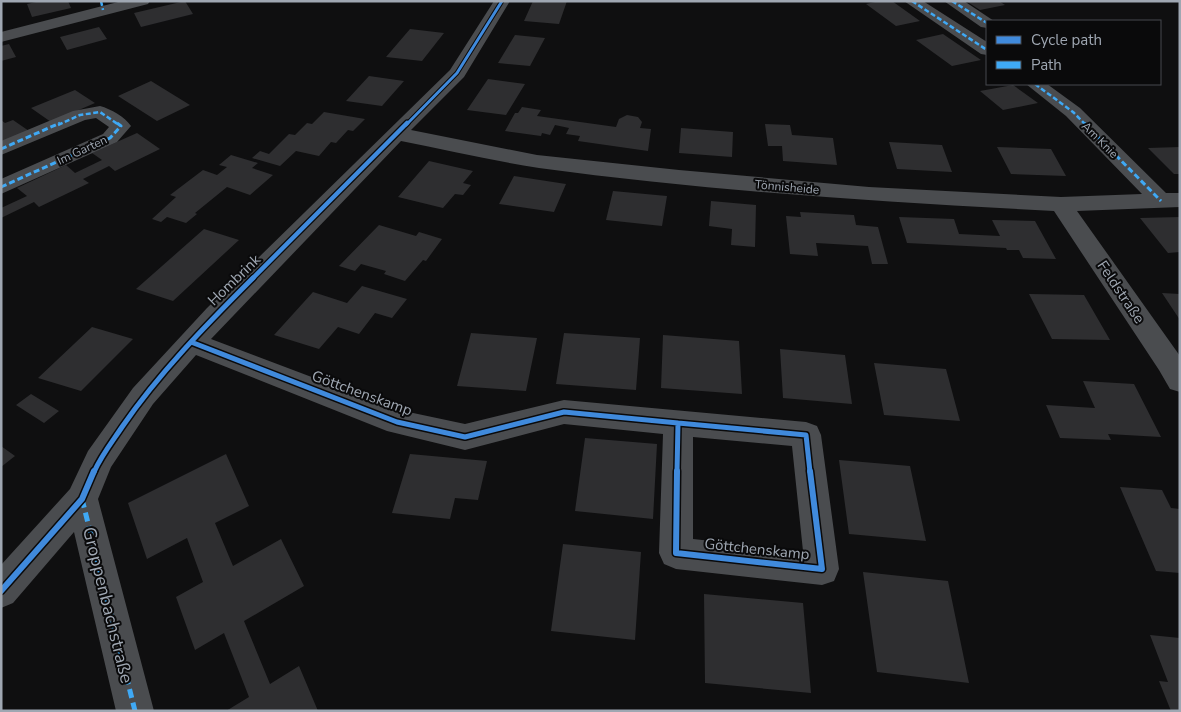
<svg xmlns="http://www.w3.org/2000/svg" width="1181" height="712" font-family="'Nunito Sans',sans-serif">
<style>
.building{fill:#2e2e30}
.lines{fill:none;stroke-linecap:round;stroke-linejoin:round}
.minor{fill:#4a4c4f;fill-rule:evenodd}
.quiet-far2{stroke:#3fa9f5;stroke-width:2.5;stroke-dasharray:5 2.5;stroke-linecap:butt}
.quiet-far1{stroke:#3fa9f5;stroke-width:3;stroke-dasharray:6 3;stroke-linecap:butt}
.quiet{stroke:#3fa9f5;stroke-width:5;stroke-dasharray:9 5;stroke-linecap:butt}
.cycleway-far3-casing{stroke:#0a0a0b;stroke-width:5}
.cycleway-far2-casing{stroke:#0a0a0b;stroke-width:7}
.cycleway-far1-casing{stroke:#0a0a0b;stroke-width:8}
.cycleway-casing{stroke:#0a0a0b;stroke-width:9}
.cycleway-far3{stroke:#408adc;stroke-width:3}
.cycleway-far2{stroke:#408adc;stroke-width:4.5}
.cycleway-far1{stroke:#408adc;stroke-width:5}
.cycleway{stroke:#408adc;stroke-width:6}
.labels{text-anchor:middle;stroke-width:4;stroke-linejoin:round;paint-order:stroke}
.far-street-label{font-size:12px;fill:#9fa7b2;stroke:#0a0a0b}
.street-label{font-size:15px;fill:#9fa7b2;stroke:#0a0a0b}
.near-street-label{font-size:18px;fill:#9fa7b2;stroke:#0a0a0b}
</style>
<rect width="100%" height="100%" fill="#0f0f10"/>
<path class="building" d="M40,1H68L71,8L32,17L27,4Z
M185,1L193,14L141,27L134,13Z
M533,1H567L559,24L524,21Z
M879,1H892L920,21L896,26L866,4Z
M966,1H999L1005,5L980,10Z
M99,27L107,39L67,50L60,37Z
M410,29L444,33L422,61L386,57Z
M943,34L981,60L952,66L916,40Z
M515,35L545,38L530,66L498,63Z
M9,44L16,57L1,61V46Z
M369,76L404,81L382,106L346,101Z
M488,79L525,84L506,115L467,110Z
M151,81L190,105L157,121L118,96Z
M1013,85L1038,103L1003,110L980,91Z
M75,90L95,103L51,122L31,108Z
M522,107L541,110L537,116L616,127L619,119L627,115L638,117L642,122L640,128L651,129L648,151L578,141L580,136L566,134L569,128L555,125L550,135L542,133L541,136L505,131L515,113H518Z
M324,112L365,119L353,131L348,130L336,143L331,142L319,156L296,151L280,166L252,158L260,151L269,154L289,134L295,135L307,123L312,124Z
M1,120L5,123L13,120L29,131L1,143Z
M765,124L790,125L792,135L833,138L837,165L783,161L782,146H768Z
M681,128L733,132L732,157L679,153Z
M137,133L160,149L115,171L109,166L83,179L89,183L39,207L34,202L1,218V208L27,196L17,188L66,165L75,173L102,160L92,153Z
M889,142L942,145L952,172L897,169Z
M997,147L1051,149L1066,176L1011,174Z
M1180,147V174H1174L1148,148Z
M231,155L258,163L252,168L273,175L250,195L227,187L195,213L197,214L186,223L167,217L161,222L152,219L176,197L170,195L203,170L217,175L227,167L219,165Z
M429,161L473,171L463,183L471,185L463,195L455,194L443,208L398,197Z
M514,176L566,184L554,212L499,204Z
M613,191L667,196L662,226L606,220Z
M711,201L756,205L755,247L731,245L732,229L709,226Z
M800,212L854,215L856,225L878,227L888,264H872L868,246L816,243L818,256L790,254L786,216L801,217Z
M899,217L954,219L959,234L1000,236L992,220L1035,221L1056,259L1023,258L1019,250H1007L1006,248L907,243Z
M1180,217V252L1168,253L1140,218Z
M379,225L416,236L419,232L442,239L426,261L423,260L405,281L384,274L386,271L361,264L355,271L339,266Z
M204,229L239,240L173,301L136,289Z
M362,286L407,299L392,318L375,313L359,334L338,327L319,349L274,335L313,292L347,303Z
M1162,293L1180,294V320Z
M1029,294L1084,295L1110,340L1052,339Z
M92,327L133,339L81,391L38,378Z
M471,333L537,338L526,391L457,386Z
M564,333L640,338L636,390L556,384Z
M663,335L739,341L742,394L661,388Z
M780,349L845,355L852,404L783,398Z
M874,363L946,369L960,421L884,415Z
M1083,381L1134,384L1161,437L1108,434L1111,440L1060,438L1046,405L1095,408Z
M31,394L59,411L44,423L16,405Z
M585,438L657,444L653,519L575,511Z
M1,446L15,456L1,467Z
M226,454L249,506L215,523L233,566L281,539L304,586L244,621L270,684L299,666L318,711H226L249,697L224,633L195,650L176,597L203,582L187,538L147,559L128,503Z
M410,454L487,461L478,500L455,498L450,519L392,513Z
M839,460L910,466L926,541L849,534Z
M1120,487L1162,490L1171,508L1180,509V573L1156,571Z
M563,544L641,552L635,640L551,631Z
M863,572L948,581L969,683L877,672Z
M704,594L803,603L811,693L705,683Z
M1150,635L1180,638V711H1171L1159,681L1168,682Z"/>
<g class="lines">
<path class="minor" d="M122,1H150L148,4L1,42V32Z
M494,1H510L464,77L411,130L537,155L679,170L869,187L1061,197L1142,194L1066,116L1026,84H1047L1080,108L1166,193H1180V207L1077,211L1180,356V392L1170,389L1159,370L1054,211C882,202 709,191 539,168C493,161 447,150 401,141L211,339L399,410L465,424L564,400L806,422L817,426L821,435L839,569L834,581L822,585L676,569L664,564L659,553L663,434L564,424L465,450L387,431L196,355L153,404L111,467L98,499L154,711H116L74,532L13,603L1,608V565L70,489L88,451L133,388L207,308L450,70ZM693,437L792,446L803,551L693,539Z
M904,1H923L987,42V55L981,54Z
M944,1H964L994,21H987V28L981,27Z
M100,106C111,109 125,117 131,126L117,142L1,194V179L103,134L109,127L96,118L85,120L1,155V141L73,111Z"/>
<path class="quiet-far2" d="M101,1L103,10
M912,1L987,50
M952,1L987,23
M1035,84L1073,112L1086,125
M58,125L80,115L100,112L119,125"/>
<path class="quiet-far1" d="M1084,123L1161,201
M1,149L60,123
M1,187L110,138L121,126L117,123"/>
<path class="quiet" d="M82,499L135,711"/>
<g class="cycleway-far3-casing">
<path id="cycleway-far3" d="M406,125L457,73L502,1"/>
</g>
<g class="cycleway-far2-casing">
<path id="cycleway-far2" d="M252,279L407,123"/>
</g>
<g class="cycleway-far1-casing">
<path id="cycleway-far1" d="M191,342L397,422L465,437L564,412L678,423
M678,423L806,435L810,472
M94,472C101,456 112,442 122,427C159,373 206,325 253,278
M677,472L678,423"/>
</g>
<g class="cycleway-casing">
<path id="cycleway" d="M677,471L676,553L822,569L810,471
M1,591L82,499L94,471"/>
</g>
<use href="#cycleway-far3" class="cycleway-far3"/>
<use href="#cycleway-far2" class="cycleway-far2"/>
<use href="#cycleway-far1" class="cycleway-far1"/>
<use href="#cycleway" class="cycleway"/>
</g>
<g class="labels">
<g class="far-street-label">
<text transform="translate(1100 140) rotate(45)" y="4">Am Knie</text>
<text transform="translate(82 150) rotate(-25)" y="4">Im Garten</text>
<text transform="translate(787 187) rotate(5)" y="4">Tönnisheide</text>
</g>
<g class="street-label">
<text transform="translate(234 280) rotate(-44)" y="5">Hombrink</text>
<text transform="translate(1121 292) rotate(56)" y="5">Feldstraße</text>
<text transform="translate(362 393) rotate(20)" y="5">Göttchenskamp</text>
<text transform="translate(757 549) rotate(6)" y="5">Göttchenskamp</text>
</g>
<g class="near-street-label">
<text transform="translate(108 605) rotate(76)" y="6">Groppenbachstraße</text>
</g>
</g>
<rect width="1181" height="712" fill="none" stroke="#9fa7b2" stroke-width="5"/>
<rect x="986" y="20" width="175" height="65" fill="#0a0a0b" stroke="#46494e"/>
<rect x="996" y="36" width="25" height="8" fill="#408adc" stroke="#46494e"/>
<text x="1031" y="45" font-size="15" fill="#9fa7b2">Cycle path</text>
<rect x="996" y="61" width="25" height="8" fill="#3fa9f5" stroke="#46494e"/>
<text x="1031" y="70" font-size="15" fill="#9fa7b2">Path</text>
</svg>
